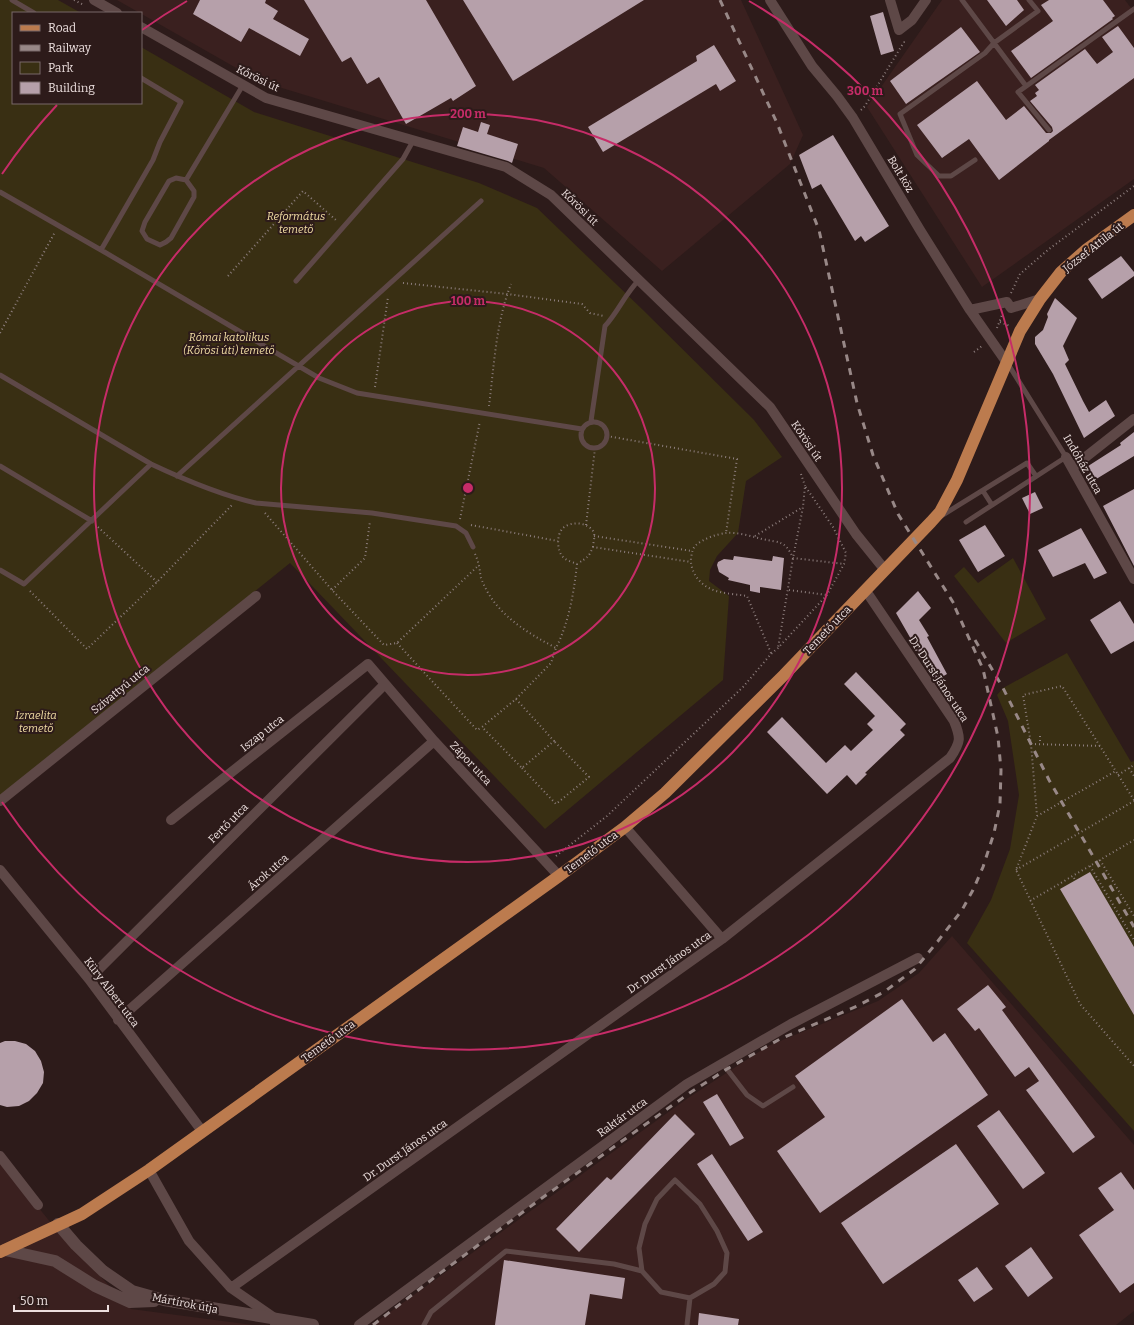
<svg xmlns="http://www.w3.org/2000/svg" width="1134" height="1325" font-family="Bitter,serif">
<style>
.built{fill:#3a201f}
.green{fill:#392f13}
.building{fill:#b6a0aa}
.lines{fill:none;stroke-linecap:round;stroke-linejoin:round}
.path{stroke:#8c7d7c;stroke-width:2;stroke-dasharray:1 3;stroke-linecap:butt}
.lane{stroke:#5e4847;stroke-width:5}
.street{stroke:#5e4847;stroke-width:10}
.secondary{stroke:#5e4847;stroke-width:12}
.primary{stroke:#bc7b4e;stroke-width:12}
.rail{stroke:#988887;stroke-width:3;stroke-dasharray:7 7;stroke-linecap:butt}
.ring{fill:none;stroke:#c62c68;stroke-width:2}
.labels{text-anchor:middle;stroke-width:4;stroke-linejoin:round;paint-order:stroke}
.street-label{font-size:11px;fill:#ecdfde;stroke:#2d1b1a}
.park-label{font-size:11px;font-style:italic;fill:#f2dea5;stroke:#2d1b1a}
.centre{fill:#c62c68;stroke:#2d1b1a;stroke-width:2}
.ring-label{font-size:12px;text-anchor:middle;font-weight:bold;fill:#c62c68;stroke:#2d1b1a;stroke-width:4;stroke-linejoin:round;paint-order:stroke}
</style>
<rect width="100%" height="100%" fill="#2d1b1a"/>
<path class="built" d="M117,0H741L803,135L790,164L662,271L544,168L259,81Z
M942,0H1125L1134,12V179L982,287L867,107Z
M952,936L1134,1145V1311L1116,1325H372L688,1098L768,1046L878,1001L919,973Z
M0,1160L55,1228L131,1309L253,1325H0Z"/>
<path class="green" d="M0,0H58L81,13H13V103H141V47L254,112L479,183L537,208L643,310L754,420L782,457L746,481L738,533L717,556L710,570L709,581L729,596L723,680L545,829L290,563L0,796Z
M1013,558L1046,619L1006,643L954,576L964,567L978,583Z
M1067,653L1131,762L1134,761V1131L967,943L991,900L1010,849L1019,795L1008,721L997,695L1003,688Z"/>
<path class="building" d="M200,0H266L265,3L278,11L273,19L309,39L300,56L249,28L241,42L193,14Z
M304,0H426L476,86L453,101L451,98L406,124L379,77L367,84L351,57L342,62Z
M463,0H644L513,81Z
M987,0H1017L1024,10L1006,26Z
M1049,0H1103L1115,16L1112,18L1113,19L1031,78L1011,51L1053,21L1041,5Z
M883,12L894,51L881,55L870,16Z
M1118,26L1134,48V78L1049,140V141L999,180L969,139L942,158L917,125L977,81L1006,120L1024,106L1046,133H1051L1053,131L1052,127L1030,101L1037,96L1035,93L1039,90L1035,85L1085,49L1097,64L1113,52L1102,37Z
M961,27L980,52L906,104L890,81Z
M714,45L736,81L720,91L716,84L603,152L588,127L697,61L696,56Z
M481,122L490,125L487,134L518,144L512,163L508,161L457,146L463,127L478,132Z
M833,135L889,226L865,242L861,236L855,241L821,184L812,189L799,155Z
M1121,256L1134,272V276L1102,299L1088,279Z
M1055,298L1077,318L1063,346L1069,360L1065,364L1083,401L1089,412L1106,400L1115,416L1084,438L1053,374L1035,344V337L1043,330L1048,317L1047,314Z
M1134,432V456L1093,481L1085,468L1121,445L1120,443Z
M1134,489V566L1103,506Z
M1035,492L1043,508L1030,514L1022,498Z
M985,525L1005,556L978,572L959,540Z
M1081,528L1107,573L1094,579L1085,563L1053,577L1038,550Z
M734,556L772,561L773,556L784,558L781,590L760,587V593L750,591V585L728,580L729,578L719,572L717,565L718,562L724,559L733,560Z
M918,591L931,608L919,620L929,636L927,637L947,674L935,681L896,613Z
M1120,601L1134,624V641L1111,654L1090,620Z
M856,672L906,724L900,730L905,735L865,773L867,774L856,785L847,775L827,794L767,732L782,717L826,763L845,745L851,751L873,730L867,724L875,716L844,684Z
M1090,872L1134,947V1015L1060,889Z
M988,985L1006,1007L1002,1010L1095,1137L1073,1153L1026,1090L1039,1081L1029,1067L1015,1077L979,1028L975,1031L957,1009Z
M902,999L933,1042L945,1033L988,1095L820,1213L777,1151L825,1117L795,1076Z
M5,1041H15L26,1044L35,1051L41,1061L44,1072L43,1083L37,1093L29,1101L19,1106L7,1107L0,1105V1043Z
M717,1094L744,1138L730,1146L703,1102Z
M999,1110L1045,1173L1023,1189L977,1126Z
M675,1114L695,1134L579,1252L556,1229L607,1177L611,1180Z
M956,1144L999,1204L883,1284L841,1223Z
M712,1154L763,1232L748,1241L697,1164Z
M1121,1172L1134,1190V1283L1120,1293L1079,1235L1114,1210L1098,1188Z
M1031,1247L1053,1278L1028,1297L1005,1266Z
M504,1260L625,1278L622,1299L590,1294L585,1325H495Z
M977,1267L993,1289L974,1302L958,1280Z
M699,1313L739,1319L738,1325H698Z"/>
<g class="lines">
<path class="path" d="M74,0L84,5
M861,110L865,106L904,42L903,39
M228,276L303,191L337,221
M403,283L507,294L582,304L590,313L604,316
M1011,293L1020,274L1049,249L1134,186
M1000,322L1010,326
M997,328L1002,315
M0,333L55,232
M974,352L982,346
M375,387L388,297
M489,406C494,366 496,322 511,284
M607,436L737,459L726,533
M801,474L805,486
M265,513L332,590L384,645L397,643L479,565
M460,519L480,421
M471,525L558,541
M586,525L595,448
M98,527L157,582
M594,536L692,551
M755,536L803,507
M593,547C593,542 596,536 593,531C587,522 571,521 563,528C556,535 557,551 563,557C567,561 573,562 577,564C587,557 588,559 593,547L691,562
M475,554C477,558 478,562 479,566C480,570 480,574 481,578C494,613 524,631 556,648C569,622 574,592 577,564
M332,590L365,558L370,521
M789,590L827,595
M30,591L87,649L157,582L232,505
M397,643L477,730L482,727
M771,653L747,596C736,594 722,594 711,589C699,584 690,571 691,558C692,553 692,550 695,546C702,539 717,534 726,533C737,532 751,536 762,539C780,543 785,540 793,558L844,564
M516,699L554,741L522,768L482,727L516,699L551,663L556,648
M1040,736V744
M1031,744L1101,746
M522,768L556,804L589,777L554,741
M1129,768L1134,776
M1118,775L1134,765
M1134,800L1062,686L1023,695L1031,744L1037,816L1016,870L1080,1004L1134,1066
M1037,816L1116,771
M556,856L607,816L743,687L771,654L778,648L827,595L844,564L846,553L833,527L805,486L803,507L793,558L778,648
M1100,860L1134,916
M1090,866L1134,940
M1016,870L1134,801
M1074,878L1075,880
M1030,901L1134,840"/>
<path class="lane" d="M12,0L34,13
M962,0L1026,86
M1049,130L1018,92L1134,9
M975,160L951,176H939L917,155L900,114L985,53L994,43L1038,11L1029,0
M186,180L176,178L169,181L145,222L142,231L147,239L160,245L166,242L171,238L194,197V191L186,180L243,85
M0,192L101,250L319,378L357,393L582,429
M101,250L153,160L160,142L181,102L141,78
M296,281L403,159L413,141
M0,375L151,464C185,480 220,495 256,503L372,513L456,526L466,533L473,547
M591,421L605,326C618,312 625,294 639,280
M581 435a13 13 0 1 1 26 0a13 13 0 1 1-26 0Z
M0,466L92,521
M177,476L481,201
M983,491L992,505
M941,516L1027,463L1036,476
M966,522L1066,457L1008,364
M0,570L24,584L151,464
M723,1064L747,1095L763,1106L793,1087
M675,1180L700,1204L717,1231L727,1253L725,1272L714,1284L690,1298L661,1292L642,1271L639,1248L645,1224L657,1199Z
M424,1325L431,1312L506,1251L614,1264L642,1271
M687,1325L690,1298"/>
<path class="street" d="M94,0L117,13
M770,0L812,66L837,96L853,118L920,230L970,310L1007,363
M890,0L899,30L912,20L926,0
M141,27L266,98L506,167L551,195L770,407L856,534L885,570
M970,310L1007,302L1011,308L1040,299
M1066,457L1134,579
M1073,467L1134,419
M0,801L256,596
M171,820L368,664L434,741L559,876
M625,827L722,939
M0,870L89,979L202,1131
M89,979L385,684
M118,1020L434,741
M0,1156L38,1205
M149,1170L189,1241L231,1288L276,1319L275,1325
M231,1288L722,939L950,758C961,742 961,738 954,721L866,591
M359,1325L687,1084L791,1024L918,958"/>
<path class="secondary" d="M58,1224L76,1245L103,1271L132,1291L164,1300L313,1325
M5,1250L55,1261L95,1286L130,1302L154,1301"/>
<path class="primary" d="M0,1252L82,1214L149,1170L559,876L625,827L665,793L784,675L931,522L940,512L957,480L1020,331L1040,299L1061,272L1087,249L1134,215"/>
<path class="rail" d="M720,0L777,123L819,230L857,403L873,455L898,514L956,607
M975,640L1003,688L1049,780L1134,927
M373,1325L439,1274L542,1198L691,1092L727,1069L780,1039L857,1006L884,992L915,969L938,941L962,910L973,890L983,867L994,833L1000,804L1001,770L998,737L983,669L953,603"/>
</g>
<g class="ring">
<circle cx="468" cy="488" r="187"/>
<circle cx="468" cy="488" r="374"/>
<path d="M2 174A562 562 0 0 1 57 105M142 30A562 562 0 0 1 187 1M749 1A562 562 0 1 1 2 802"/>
</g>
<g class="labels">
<g class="street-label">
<text transform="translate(258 78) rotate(26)" y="4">Kőrösi út</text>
<text transform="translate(901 174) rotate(59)" y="4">Bolt köz</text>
<text transform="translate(580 207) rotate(44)" y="4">Kőrösi út</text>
<text transform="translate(1093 247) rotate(-38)" y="4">József Attila út</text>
<text transform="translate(807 441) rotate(56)" y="4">Kőrösi út</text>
<text transform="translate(1083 464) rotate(60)" y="4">Indóház utca</text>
<text transform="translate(827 630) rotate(-46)" y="4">Temető utca</text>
<text transform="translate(939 679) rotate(57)" y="4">Dr. Durst János utca</text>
<text transform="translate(120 689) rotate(-39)" y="4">Szivattyú utca</text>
<text transform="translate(262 733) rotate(-38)" y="4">Iszap utca</text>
<text transform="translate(471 763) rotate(47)" y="4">Zápor utca</text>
<text transform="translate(228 823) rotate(-45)" y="4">Fertő utca</text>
<text transform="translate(591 852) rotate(-37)" y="4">Temető utca</text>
<text transform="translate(268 872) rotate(-41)" y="4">Árok utca</text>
<text transform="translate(669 962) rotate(-35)" y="4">Dr. Durst János utca</text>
<text transform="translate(112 992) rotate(53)" y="4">Küry Albert utca</text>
<text transform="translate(328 1041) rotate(-36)" y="4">Temető utca</text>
<text transform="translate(622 1117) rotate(-36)" y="4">Raktár utca</text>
<text transform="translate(405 1150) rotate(-35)" y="4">Dr. Durst János utca</text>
<text transform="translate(185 1303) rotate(11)" y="4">Mártírok útja</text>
</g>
<g class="park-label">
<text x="296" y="220">Református<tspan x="296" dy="13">temető</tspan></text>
<text x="229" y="341">Római katolikus<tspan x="229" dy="13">(Kőrösi úti) temető</tspan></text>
<text x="36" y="719">Izraelita<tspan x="36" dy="13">temető</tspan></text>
</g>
</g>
<circle cx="468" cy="488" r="6" class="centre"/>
<g class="ring-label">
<text x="865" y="95">300 m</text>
<text x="468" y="118">200 m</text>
<text x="468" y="305">100 m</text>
</g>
<rect x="12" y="12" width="130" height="92" fill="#2d1b1a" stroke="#796968"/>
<rect x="20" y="25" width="20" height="6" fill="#bc7b4e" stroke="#796968"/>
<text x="48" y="32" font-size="12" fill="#ecdfde">Road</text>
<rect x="20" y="45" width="20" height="6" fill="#988887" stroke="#796968"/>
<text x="48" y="52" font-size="12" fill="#ecdfde">Railway</text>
<rect x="20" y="62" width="20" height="12" fill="#392f13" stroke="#796968"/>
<text x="48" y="72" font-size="12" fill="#ecdfde">Park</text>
<rect x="20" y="82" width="20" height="12" fill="#b6a0aa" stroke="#796968"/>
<text x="48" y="92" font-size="12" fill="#ecdfde">Building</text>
<path d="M14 1305v6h94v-6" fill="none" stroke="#ecdfde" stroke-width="2"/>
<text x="20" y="1305" font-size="12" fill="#ecdfde" stroke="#2d1b1a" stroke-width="3" paint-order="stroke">50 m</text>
</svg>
